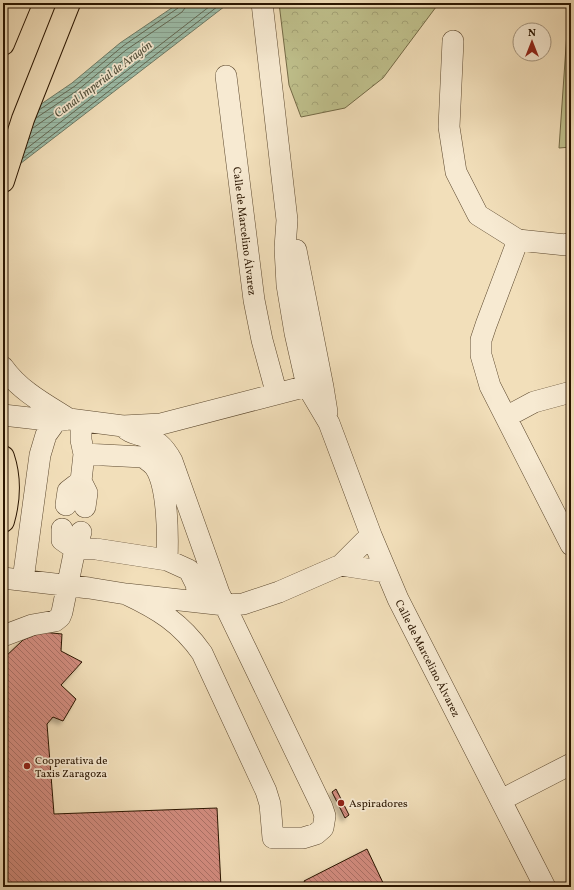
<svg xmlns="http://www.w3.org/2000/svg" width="574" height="890" font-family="Vollkorn,serif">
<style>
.green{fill:#bfc08c;stroke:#746a46}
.forest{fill:url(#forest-crowns);stroke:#746a46}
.water{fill:url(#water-rules);stroke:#6e7a65}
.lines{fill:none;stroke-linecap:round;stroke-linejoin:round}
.shore{stroke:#636954;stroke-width:1}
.building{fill:url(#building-back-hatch);stroke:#2a1500;filter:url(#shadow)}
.minor-casing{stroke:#5c482e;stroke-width:22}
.major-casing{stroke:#2a1500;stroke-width:24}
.minor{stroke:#f7ead2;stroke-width:21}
.major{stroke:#f2dfba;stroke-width:22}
.poi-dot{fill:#8f2418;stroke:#f7ead2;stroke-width:1.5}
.labels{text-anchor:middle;stroke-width:3.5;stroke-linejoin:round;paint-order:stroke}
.street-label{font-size:11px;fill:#2a1500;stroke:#f7ead2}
.poi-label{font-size:11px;fill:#2a1500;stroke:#f7ead2;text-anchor:start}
.water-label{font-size:12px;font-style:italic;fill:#52503b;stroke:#f7ead2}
</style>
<defs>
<pattern id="forest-crowns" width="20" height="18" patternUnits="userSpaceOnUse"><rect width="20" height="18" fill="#bfc08c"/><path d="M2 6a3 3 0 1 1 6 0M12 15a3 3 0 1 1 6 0" fill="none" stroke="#a4a477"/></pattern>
<pattern id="water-rules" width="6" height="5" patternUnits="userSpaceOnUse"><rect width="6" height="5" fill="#9cbda9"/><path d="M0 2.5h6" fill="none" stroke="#87a290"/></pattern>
<pattern id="building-back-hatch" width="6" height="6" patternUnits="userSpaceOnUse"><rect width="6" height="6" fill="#d28c7f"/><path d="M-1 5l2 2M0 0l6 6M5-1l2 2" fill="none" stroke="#ab7166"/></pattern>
<filter id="shadow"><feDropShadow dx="-3.5" dy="3.5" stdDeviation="2" flood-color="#0004"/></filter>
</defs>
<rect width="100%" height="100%" fill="#f2dfba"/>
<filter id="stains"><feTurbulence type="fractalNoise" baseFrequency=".005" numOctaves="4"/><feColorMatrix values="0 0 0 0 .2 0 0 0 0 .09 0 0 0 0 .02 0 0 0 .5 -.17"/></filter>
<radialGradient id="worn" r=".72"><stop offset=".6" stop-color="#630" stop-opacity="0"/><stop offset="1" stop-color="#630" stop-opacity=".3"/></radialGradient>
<path class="green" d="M569,3H571V147L559,148Z"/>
<path class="forest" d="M279,3H439L383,78L345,108L301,117L289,85Z"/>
<path class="water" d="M179,3H229L3,177V130L72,83L120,43Z"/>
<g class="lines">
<path class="shore" d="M136,50L139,51V53L121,67H119V64Z
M39,110L75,86L123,46L178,8L180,3
M36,118L78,90L126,50L182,12L185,8V3
M29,139L63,113V110L60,109L33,128
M26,149L214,3
M23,158L222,3"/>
</g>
<path class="building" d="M42,632L62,634L61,651L82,662L61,685L76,699L63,721L53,717L47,724L54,814L217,808L221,887H3V659L23,640Z
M336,789L349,815L345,818L332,792Z
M367,849L385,887H307L304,881Z"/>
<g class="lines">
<g class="minor-casing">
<path id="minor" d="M262,3L287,220L285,248L287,285L295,333L307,386L329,423L371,535L398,599L545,887
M453,41L449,127L456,172L478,215L518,240L566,245L571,243
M226,76L254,300L262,340L274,384
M518,240L486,325L481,340V355L490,386L571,545
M296,250L323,387L327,412
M3,367C20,391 45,404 69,419
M3,415L56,421L69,419L123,426L161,424L307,386
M506,417L534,402L571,392
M81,421V440L84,454L81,481L87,493L85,507
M123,426C128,432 133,433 140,435C156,439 164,446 172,461L219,593L322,807L325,816L323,828L316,834L303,838H273L270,804L266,791L202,653C181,623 158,609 126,594
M84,454L143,457C147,460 151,462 155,467C168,486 168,536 167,560
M66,505L68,491L81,481
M62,529V540L75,549H96L167,560L189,570L196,584L199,602
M341,565L386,572
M3,578L89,588L126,594L225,605L243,604L279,592L341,565L371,535
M23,580L40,455L46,435L56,421
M3,636L32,625L55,621L60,617L62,612L75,549L81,532
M501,800L571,764"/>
</g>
<g class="major-casing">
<path id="major" d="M3,44L20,3
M3,181L23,119L69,3
M3,457C10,478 9,500 3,521"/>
</g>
<use href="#minor" class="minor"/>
<use href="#major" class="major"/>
</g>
<g class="poi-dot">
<circle cx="27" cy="766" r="4"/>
<circle cx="341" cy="803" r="4"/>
</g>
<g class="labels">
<g class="street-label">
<text transform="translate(245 231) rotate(83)" y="4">Calle de Marcelino Álvarez</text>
<text transform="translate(428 658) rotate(63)" y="4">Calle de Marcelino Álvarez</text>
</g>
<g class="poi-label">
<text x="35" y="764">Cooperativa de<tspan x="35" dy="13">Taxis Zaragoza</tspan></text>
<text x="349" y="807">Aspiradores</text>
</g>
<g class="water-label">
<text transform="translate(103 79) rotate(-37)" y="4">Canal Imperial de Aragón</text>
</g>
</g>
<rect width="574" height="890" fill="none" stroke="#f2dfba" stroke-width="16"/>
<rect x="4" y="4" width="566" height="882" fill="none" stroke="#2a1500" stroke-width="2"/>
<rect x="8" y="8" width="558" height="874" fill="none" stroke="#2a1500"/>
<g transform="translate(532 42)"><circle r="19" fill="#f7ead2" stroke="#a5957e"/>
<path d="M0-3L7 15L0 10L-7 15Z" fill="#8f2418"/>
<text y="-6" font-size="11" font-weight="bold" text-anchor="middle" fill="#2a1500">N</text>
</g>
<rect width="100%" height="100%" filter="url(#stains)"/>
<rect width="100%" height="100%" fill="url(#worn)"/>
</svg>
